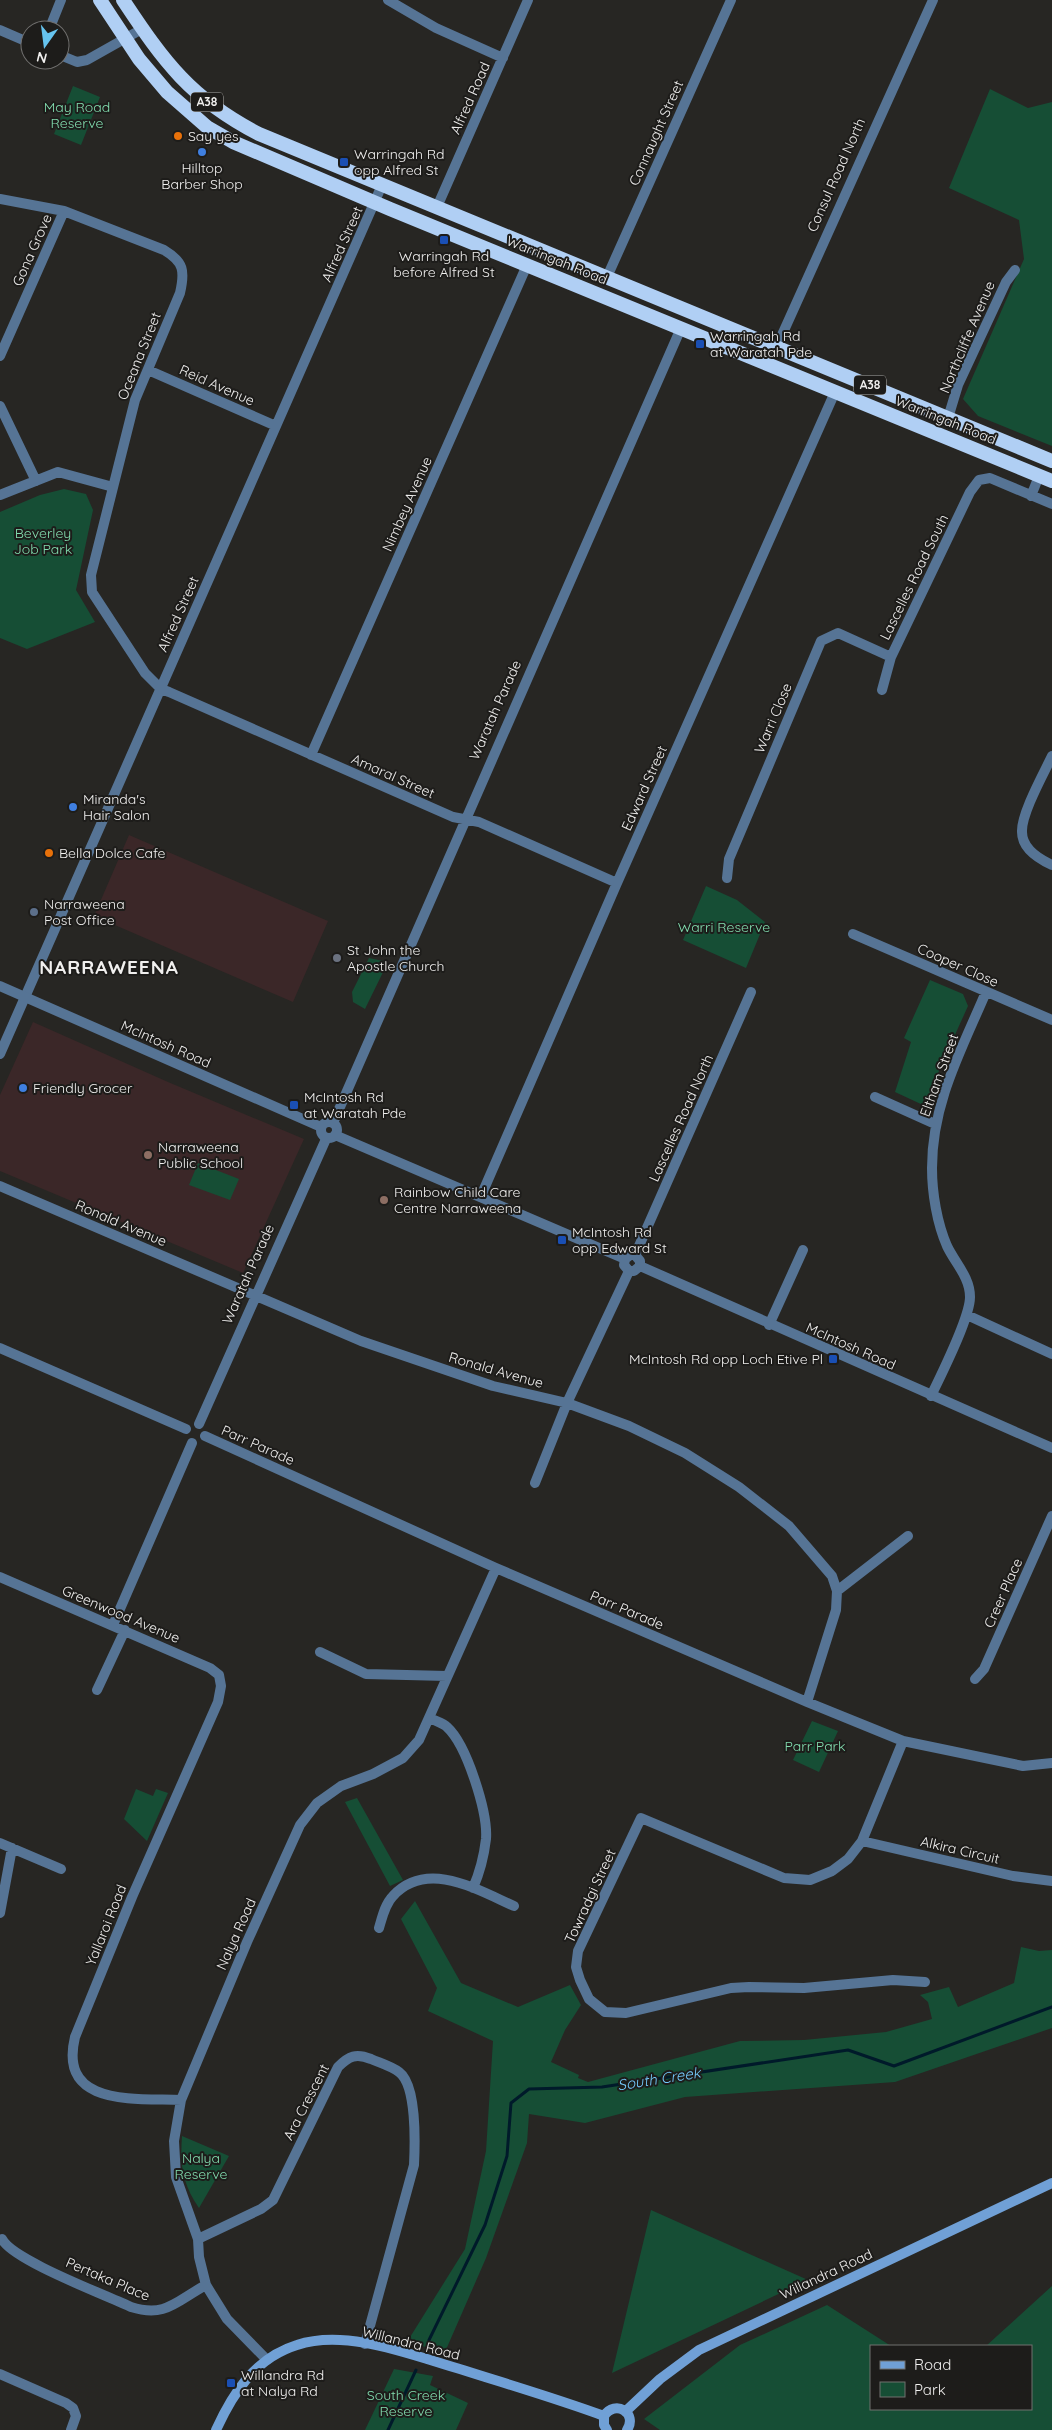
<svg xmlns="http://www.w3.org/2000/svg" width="1052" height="2430" font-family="Quicksand,sans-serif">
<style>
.education{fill:#3b2728}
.green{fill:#164e35}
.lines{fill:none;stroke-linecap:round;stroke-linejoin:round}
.stream{stroke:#001a2a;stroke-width:3}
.minor{stroke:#567495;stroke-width:10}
.tertiary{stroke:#567495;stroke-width:10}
.secondary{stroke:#70a0d6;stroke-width:10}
.trunk{stroke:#b0cff4;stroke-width:14}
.food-dot{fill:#e8710a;stroke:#1d1c1a;stroke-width:2}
.shop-dot{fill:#3f7fe0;stroke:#1d1c1a;stroke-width:2}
.transit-dot{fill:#1a4fb4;stroke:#1d1c1a;stroke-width:2}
.service-dot{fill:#5c6f8a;stroke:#1d1c1a;stroke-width:2}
.worship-dot{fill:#6b7280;stroke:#1d1c1a;stroke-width:2}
.education-dot{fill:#8d6e63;stroke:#1d1c1a;stroke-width:2}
.labels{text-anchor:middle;stroke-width:4;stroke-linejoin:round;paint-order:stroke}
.shield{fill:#1d1c1a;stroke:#b1b0ae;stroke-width:1}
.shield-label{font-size:12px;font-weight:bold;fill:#f0efee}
.street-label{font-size:14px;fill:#f0efee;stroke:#1d1c1a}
.park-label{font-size:14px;fill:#83deb0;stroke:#1d1c1a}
.poi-label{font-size:14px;fill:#f0efee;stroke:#1d1c1a;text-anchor:start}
.water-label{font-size:15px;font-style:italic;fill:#75cbfd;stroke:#1d1c1a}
.district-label{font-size:19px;font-weight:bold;letter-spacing:1px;fill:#f0efee;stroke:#1d1c1a}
</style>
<rect width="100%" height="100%" fill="#272623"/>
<path class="education" d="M129,835L328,921L293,1002L94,916Z
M33,1022L168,1082L304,1139L243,1273L0,1171V1095Z"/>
<path class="green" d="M73,86L100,97L81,145L54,134Z
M990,89L1028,108L1052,102V446L978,416L963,399L1024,259L1019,220L949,188Z
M64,489L86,494L93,510L76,590L95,622L27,649L0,638V512L40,495Z
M706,886L737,900L765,922L746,968L683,940Z
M369,958L388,962L365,1009L353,1002L352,992Z
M930,980L963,994L968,1006L940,1068L928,1102L923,1105L895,1092L911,1042L904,1038Z
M198,1163L239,1179L230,1200L189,1185Z
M812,1721L838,1731L819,1772L793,1760Z
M136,1789L153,1796L156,1789L168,1793L147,1841L124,1819Z
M357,1798L403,1880L390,1886L345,1802Z
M415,1901L461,1983L518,2007L570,1985L581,2005L565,2030L551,2062L579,2075L578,2078L588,2082L740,2041L804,2040L886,2032L932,2019L928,2002L920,1995L949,1987L958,2007L1014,1983L1021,1947L1039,1951L1052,1950V2028L895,2082L685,2097L585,2123L529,2114L527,2143L486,2258L445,2352L407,2342L465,2249L486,2151L493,2041L428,2011L437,1988L401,1919Z
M182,2136L229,2156L199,2208C182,2183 180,2165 182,2136Z
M651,2210L808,2280L612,2373Z
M1052,2286V2430H660L644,2419L740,2345L827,2305L891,2346H871V2409H1031V2346H986Z
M394,2369L433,2376L430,2385L468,2403L456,2430H365Z"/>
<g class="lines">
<path class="stream" d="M429,2340L485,2225L507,2156L511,2103L529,2089L602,2087L848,2050L894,2066L1052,2007
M388,2430L416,2370"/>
<path class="minor" d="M388,0L436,28L503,58
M0,30L30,43
M49,30L61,0
M60,55L77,62L87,60L142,29
M0,199L64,211L164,250C184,262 185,271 180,293L135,400L91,575L92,592L145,673L161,689L169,692L453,817L479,822L617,883
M437,207L528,0
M607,277L731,0
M777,346L933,0
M0,356L64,211
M148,370L276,426
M0,406L36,481
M948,418L958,385L1006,282L1015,270
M0,495L58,472L113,487
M1031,496L1039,476
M882,690L891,657L970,492L979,480L990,478L1052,504
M311,755L527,265
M1052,756C1044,773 1021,814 1022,832C1022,848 1039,859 1052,865
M727,878L729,859L821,641L838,633L891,657
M853,934L1052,1020
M0,1054L382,185
M875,1097L935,1124
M333,1123L681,328
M0,1186L361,1341L493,1386L567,1403L629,1426L685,1453L739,1487L789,1526L832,1576L837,1591L836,1610L807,1702
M481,1196L617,883L835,392
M635,1255L751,992
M967,1315L1052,1354
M769,1325L803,1250
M0,1348L186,1429
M931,1396C941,1375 970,1318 970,1297C970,1277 955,1263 947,1246C937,1223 932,1193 932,1168C932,1103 961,1051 986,992
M199,1424L326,1139
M205,1436L496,1568L807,1702L903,1741L1023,1766L1052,1763
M535,1483L567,1403L629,1271
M0,1577L210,1668L219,1675L221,1686L218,1702L132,1897L75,2037C58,2107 135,2098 181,2100
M837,1591L908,1536
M113,1625L192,1443
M320,1652L366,1674L447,1676
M975,1679L984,1669L1052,1516
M97,1690L125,1630
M430,1718C435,1721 443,1723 447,1727C467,1745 488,1813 486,1839C484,1856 480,1872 473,1888
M903,1741L862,1841L848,1859L832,1871L810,1880L784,1878L641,1818L578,1951L576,1967L580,1980L589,1999L605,2012L626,2013L731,1988L749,1987L804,1988L893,1980L925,1982
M862,1841L1013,1876L1052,1881
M0,1843L61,1869
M0,1913L12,1848
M379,1928C382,1918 385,1904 393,1896C427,1859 478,1890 514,1906
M2,2239C12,2260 106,2295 131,2307C166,2318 176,2301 206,2285
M198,2239L261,2209L273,2200L338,2067C349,2056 356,2053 371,2059C380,2063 391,2066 399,2072C417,2085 415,2144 414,2165L365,2344
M267,2360L227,2319L206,2285L199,2257L198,2239L176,2177L174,2141L181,2100L247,1942L300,1825L317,1803L341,1786L373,1774L403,1758L419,1740L496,1568
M0,2374L66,2403L73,2408L76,2416L71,2430"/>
<path class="tertiary" d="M0,986L321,1127
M321 1130a8 8 0 1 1 16 0a8 8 0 1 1-16 0Z
M335,1135L625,1259
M625,1259L624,1265L629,1271H634L640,1266
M625,1259L630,1255H635L640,1261V1266
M640,1266L1052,1448"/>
<path class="secondary" d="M626,2411L660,2379L699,2350L1052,2183
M216,2430C233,2393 255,2358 297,2345C347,2328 414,2356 463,2370C510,2385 558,2399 604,2416
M607,2430L604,2425V2416C615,2399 638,2413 627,2430"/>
<path class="trunk" d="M100,0L139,59L167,92L207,127L233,142L390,209L1052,481
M123,0C164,62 191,99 259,134L1052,461"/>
</g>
<g class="food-dot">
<circle cx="178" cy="136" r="5"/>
<circle cx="49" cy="853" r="5"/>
</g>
<g class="shop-dot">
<circle cx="202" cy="152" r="5"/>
<circle cx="73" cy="807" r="5"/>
<circle cx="23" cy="1088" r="5"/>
</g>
<g class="transit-dot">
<rect x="339" y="157" width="10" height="10" rx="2.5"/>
<rect x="439" y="235" width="10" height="10" rx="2.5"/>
<rect x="695" y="339" width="10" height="10" rx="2.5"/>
<rect x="289" y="1100" width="10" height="10" rx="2.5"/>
<rect x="557" y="1235" width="10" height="10" rx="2.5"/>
<rect x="828" y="1354" width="10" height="10" rx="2.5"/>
<rect x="226" y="2378" width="10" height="10" rx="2.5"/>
</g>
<circle class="service-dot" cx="34" cy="912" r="5"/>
<circle class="worship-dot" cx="337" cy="958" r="5"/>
<g class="education-dot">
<circle cx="148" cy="1155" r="5"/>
<circle cx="384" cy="1200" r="5"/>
</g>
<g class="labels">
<g class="shield">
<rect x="191" y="92.5" width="32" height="19" rx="4"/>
<rect x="854" y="375.5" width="32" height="19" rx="4"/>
</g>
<g class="shield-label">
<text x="207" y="106">A38</text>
<text x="870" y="389">A38</text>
</g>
<g class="street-label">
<text transform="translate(470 98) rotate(-66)" y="5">Alfred Road</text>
<text transform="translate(656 133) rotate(-66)" y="5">Connaught Street</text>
<text transform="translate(836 175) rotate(-66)" y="5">Consul Road North</text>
<text transform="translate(342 244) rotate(-66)" y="5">Alfred Street</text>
<text transform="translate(32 250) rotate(-66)" y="5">Gona Grove</text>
<text transform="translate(557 260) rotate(22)" y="5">Warringah Road</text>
<text transform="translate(967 337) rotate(-67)" y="5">Northcliffe Avenue</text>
<text transform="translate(139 356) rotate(-68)" y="5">Oceana Street</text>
<text transform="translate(217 385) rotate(24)" y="5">Reid Avenue</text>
<text transform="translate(946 420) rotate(22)" y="5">Warringah Road</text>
<text transform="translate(407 504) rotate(-66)" y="5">Nimbey Avenue</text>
<text transform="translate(914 577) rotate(-64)" y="5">Lascelles Road South</text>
<text transform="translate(178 614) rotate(-66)" y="5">Alfred Street</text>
<text transform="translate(495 710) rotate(-66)" y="5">Waratah Parade</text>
<text transform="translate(773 718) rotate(-67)" y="5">Warri Close</text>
<text transform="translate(393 776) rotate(24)" y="5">Amaral Street</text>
<text transform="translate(644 788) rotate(-66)" y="5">Edward Street</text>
<text transform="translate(958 965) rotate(24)" y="5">Cooper Close</text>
<text transform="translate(166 1044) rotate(24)" y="5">McIntosh Road</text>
<text transform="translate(939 1075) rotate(-70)" y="5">Eltham Street</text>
<text transform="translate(681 1118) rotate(-66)" y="5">Lascelles Road North</text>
<text transform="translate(121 1223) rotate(23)" y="5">Ronald Avenue</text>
<text transform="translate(248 1274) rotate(-66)" y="5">Waratah Parade</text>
<text transform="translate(851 1346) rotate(24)" y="5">McIntosh Road</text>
<text transform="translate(496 1370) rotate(16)" y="5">Ronald Avenue</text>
<text transform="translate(258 1445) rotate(24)" y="5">Parr Parade</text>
<text transform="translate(1003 1593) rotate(-66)" y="5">Creer Place</text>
<text transform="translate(627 1610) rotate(23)" y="5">Parr Parade</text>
<text transform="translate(121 1614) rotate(23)" y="5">Greenwood Avenue</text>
<text transform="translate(960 1850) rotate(13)" y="5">Alkira Circuit</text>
<text transform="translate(590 1896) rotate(-65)" y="5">Towradgi Street</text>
<text transform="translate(106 1925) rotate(-68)" y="5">Yallaroi Road</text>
<text transform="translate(236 1934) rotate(-66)" y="5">Nalya Road</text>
<text transform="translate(306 2102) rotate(-63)" y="5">Ara Crescent</text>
<text transform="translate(826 2274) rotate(-25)" y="5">Willandra Road</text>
<text transform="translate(108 2279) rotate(23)" y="5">Pertaka Place</text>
<text transform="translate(411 2343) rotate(14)" y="5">Willandra Road</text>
</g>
<g class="park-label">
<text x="77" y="112">May Road<tspan x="77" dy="16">Reserve</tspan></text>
<text x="43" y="538">Beverley<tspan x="43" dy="16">Job Park</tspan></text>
<text x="724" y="932">Warri Reserve</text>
<text x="815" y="1751">Parr Park</text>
<text x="201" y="2163">Nalya<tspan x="201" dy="16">Reserve</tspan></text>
<text x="406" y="2400">South Creek<tspan x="406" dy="16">Reserve</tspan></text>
</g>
<g class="poi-label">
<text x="188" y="141">Say yes</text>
<text x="354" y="159">Warringah Rd<tspan x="354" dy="16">opp Alfred St</tspan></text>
<text x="202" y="173" text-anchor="middle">Hilltop<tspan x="202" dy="16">Barber Shop</tspan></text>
<text x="444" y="261" text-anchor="middle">Warringah Rd<tspan x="444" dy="16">before Alfred St</tspan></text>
<text x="710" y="341">Warringah Rd<tspan x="710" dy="16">at Waratah Pde</tspan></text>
<text x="83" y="804">Miranda's<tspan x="83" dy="16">Hair Salon</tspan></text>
<text x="59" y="858">Bella Dolce Cafe</text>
<text x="44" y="909">Narraweena<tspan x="44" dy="16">Post Office</tspan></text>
<text x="347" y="955">St John the<tspan x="347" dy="16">Apostle Church</tspan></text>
<text x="33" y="1093">Friendly Grocer</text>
<text x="304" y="1102">McIntosh Rd<tspan x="304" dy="16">at Waratah Pde</tspan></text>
<text x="158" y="1152">Narraweena<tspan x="158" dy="16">Public School</tspan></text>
<text x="394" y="1197">Rainbow Child Care<tspan x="394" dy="16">Centre Narraweena</tspan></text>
<text x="572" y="1237">McIntosh Rd<tspan x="572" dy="16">opp Edward St</tspan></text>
<text x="823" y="1364" text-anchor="end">McIntosh Rd opp Loch Etive Pl</text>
<text x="241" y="2380">Willandra Rd<tspan x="241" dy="16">at Nalya Rd</tspan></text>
</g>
<g class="water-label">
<text transform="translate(659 2079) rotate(-9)" y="5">South Creek</text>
</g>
<g class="district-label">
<text x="109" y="974">NARRAWEENA</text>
</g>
</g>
<rect x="870" y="2345" width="162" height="65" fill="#1d1c1a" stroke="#71706f"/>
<rect x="880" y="2361" width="25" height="8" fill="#70a0d6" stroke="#71706f"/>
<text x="914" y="2370" font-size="15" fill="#f0efee">Road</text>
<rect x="880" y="2382" width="25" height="15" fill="#164e35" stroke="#71706f"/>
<text x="914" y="2395" font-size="15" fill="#f0efee">Park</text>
<g transform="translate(45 45) rotate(194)"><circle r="24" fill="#1d1c1a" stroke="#71706f"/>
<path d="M0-4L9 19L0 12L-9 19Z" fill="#66c4ef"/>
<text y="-8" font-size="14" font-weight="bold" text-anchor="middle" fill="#f0efee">N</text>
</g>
</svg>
